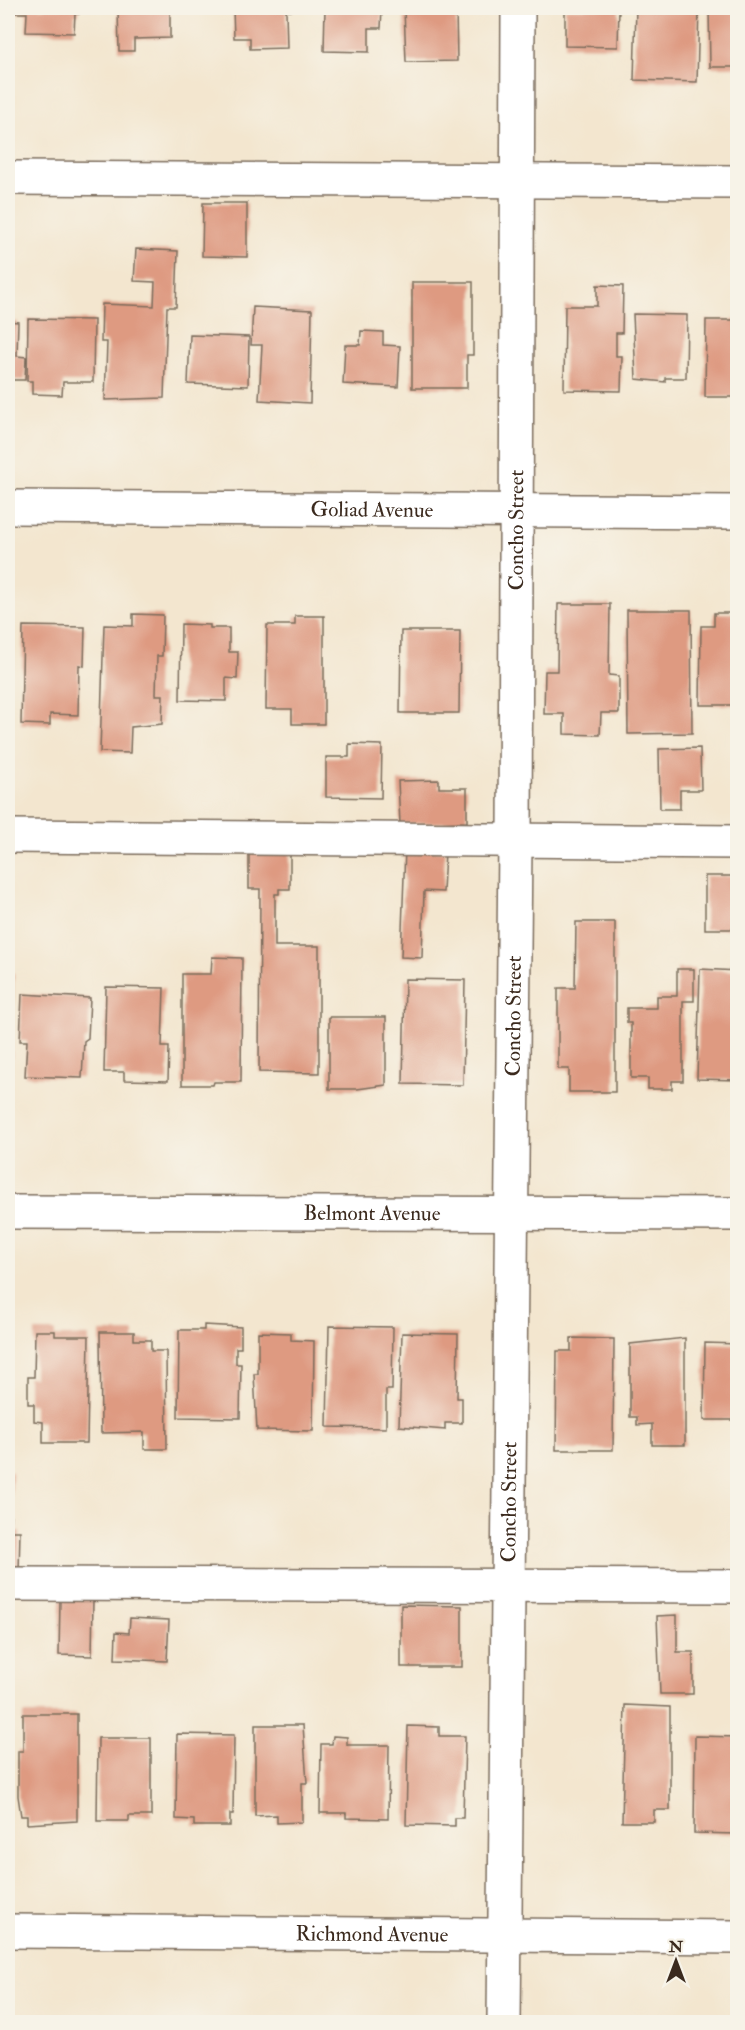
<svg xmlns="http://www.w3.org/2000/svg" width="745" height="2030" font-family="'IM FELL Double Pica',serif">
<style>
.building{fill:#de9a81}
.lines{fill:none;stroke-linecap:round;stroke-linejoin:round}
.minor-casing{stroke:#7b6c5c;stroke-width:36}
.minor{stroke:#fff;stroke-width:33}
.labels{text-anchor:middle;stroke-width:5;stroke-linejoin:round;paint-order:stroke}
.street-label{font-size:21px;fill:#3b2a1e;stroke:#f7f3e8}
</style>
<rect width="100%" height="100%" fill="#f7f3e8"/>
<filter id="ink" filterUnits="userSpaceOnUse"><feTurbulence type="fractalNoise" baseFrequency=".0167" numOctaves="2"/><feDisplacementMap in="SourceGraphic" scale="12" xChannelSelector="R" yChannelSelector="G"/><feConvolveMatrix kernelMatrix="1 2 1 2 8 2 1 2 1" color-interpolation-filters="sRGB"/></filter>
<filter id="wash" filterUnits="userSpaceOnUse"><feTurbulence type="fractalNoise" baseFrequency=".008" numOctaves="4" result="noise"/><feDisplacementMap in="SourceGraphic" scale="24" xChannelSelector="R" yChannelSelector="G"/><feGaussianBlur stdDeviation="1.35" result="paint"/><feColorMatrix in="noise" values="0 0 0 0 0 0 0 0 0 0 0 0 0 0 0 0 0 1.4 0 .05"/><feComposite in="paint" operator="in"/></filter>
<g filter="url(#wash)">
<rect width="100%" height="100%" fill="#f3e6cf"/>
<g id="blocks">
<path class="building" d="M15,8H79V14H75L74,33L26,32L27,13H15Z
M118,8H170V38L134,39V51H119Z
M233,8H291V11H286L287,48L250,49V38H234Z
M325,8H382L381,28H369V52L324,51Z
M404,8H456L457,61L406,62Z
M565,8H619L618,47L565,46Z
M636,8H699L697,82L634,80Z
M709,8H738V67H710Z
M203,203H247V257L202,256Z
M136,249L178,251L176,307H167L164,398L105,400L107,342H101L102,304L154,306L155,282L134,281Z
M412,282H473V355H467V388H412Z
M597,285L623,286L622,333H616V356H622L621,391L564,390L565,306H597Z
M253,307L312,310L310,403L259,400L262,345H251Z
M633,314L687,315L686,378H665V382L636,379Z
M28,319L94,320L93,382H63L62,395L32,394V381H27Z
M706,320H738V397H705Z
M8,321L18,322L17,356L26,357L25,380H8Z
M361,331L383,332V345L400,346L398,387L343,384L345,345H360Z
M190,335L249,337L248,386L188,384Z
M558,604H610L609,675L619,676V713H601L600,735L564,734V714H544L545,671H557Z
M627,610H691L692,733L628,734Z
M714,613H738V705H700L701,626H714Z
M133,614L163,615L162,656H157L156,695H163L162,724L131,727L130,753L100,752L104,625L133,626Z
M295,616H324V724H292V709H266L267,625H295Z
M181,624L210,625V628H229V652H238L237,679L226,678V701L180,700Z
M23,626L85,627L84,666L79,665L78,715L50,714V725L21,724Z
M401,631H460L459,713H400Z
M349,744L382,745L381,798L326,797V757H349Z
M700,748L701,790H680V809H660L659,749Z
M439,780V788H467V822L400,824L398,781Z
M249,847H290V889H279V894H275V946H319V1073L259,1072L260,889H249Z
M405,849L445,851L443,892L424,891L422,958L401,957Z
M705,876H738V929H705Z
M576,922H615V1092H569V1069H558V988H575Z
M212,957L242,958L241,1082H214L213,1085H182V974H211Z
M677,969H694V1001H683V1081H672V1089H648V1078H631V1023H627V1008H657V996H677Z
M700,969L738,971V1080L697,1079Z
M8,973H14L11,1089H8Z
M405,979L465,980L463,1085L403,1084Z
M106,987L164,988L162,1047H169L168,1081L124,1080V1072H104Z
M22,994L90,998L88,1038L84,1041L82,1078L25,1076L27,1041H20Z
M329,1017H386V1085L357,1089H329Z
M204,1325L241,1327V1348H236V1364H241L240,1418L178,1417L179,1330H204Z
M329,1326L393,1327L392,1390H386V1428L327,1427Z
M35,1331H55V1336H89L87,1443H43V1422L34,1421V1404H28V1377H34Z
M100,1332H134V1340H151V1351H166L167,1449H144V1432L101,1433Z
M258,1332L291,1333V1340L314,1341L313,1431L257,1430L254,1374H258Z
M402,1333L458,1334L457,1398H462V1423H445V1430L399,1426Z
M571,1338L614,1339L613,1450H556L557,1351H571Z
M685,1338V1445H652V1424L637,1425V1417H630V1344Z
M705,1343L738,1344V1420H704Z
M8,1472H12L10,1531H20L19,1573H8Z
M60,1599H93L92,1656L59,1655Z
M401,1605L462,1606V1667H401Z
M677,1615V1652H693V1694H660L657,1616Z
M130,1618L169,1620L167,1661L115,1659L116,1632L129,1633Z
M625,1705L670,1707V1810H654V1822H622Z
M23,1714H77V1821L27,1824V1816H21L18,1796V1751H23Z
M255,1725H303L307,1783H302V1822L277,1823V1815L255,1816Z
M408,1726L439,1727V1736H465L463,1818H455V1826L406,1825Z
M177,1734L234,1735L233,1814H230V1826H194V1820L176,1819Z
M333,1736L347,1737V1745H389L388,1819L346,1818V1813H320L321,1744H332Z
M695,1736L738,1737V1834L694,1833Z
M98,1738H151V1816H129V1821H97Z"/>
</g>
</g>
<g filter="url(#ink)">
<use href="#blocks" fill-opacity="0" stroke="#7b6c5c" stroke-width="1.5"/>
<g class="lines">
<g class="minor-casing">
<g id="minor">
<path d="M8,178L738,182"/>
<path id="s1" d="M8,507L738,512"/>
<path d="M8,836L738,842"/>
<path id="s2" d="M8,1212L738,1214"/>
<path d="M8,1584L738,1586"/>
<path id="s3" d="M8,1931L738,1937"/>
<path id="s4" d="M504,2022L515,842L518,8"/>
</g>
</g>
<use href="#minor" class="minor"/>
</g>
</g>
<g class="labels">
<g class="street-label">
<text dy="7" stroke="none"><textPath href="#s1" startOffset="364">Goliad Avenue</textPath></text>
<text dy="7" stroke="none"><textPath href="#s4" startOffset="1492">Concho Street</textPath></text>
<text dy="7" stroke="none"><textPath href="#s4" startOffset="1006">Concho Street</textPath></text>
<text dy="7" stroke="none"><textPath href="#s2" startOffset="364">Belmont Avenue</textPath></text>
<text dy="7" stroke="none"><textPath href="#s4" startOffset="520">Concho Street</textPath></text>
<text dy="7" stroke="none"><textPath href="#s3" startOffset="364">Richmond Avenue</textPath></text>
</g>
</g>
<rect width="745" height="2030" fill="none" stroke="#f7f3e8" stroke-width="30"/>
<g transform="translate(676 1961)" stroke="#f7f3e8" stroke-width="4.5" paint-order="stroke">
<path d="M0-4.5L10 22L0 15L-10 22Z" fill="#3b2a1e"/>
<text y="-9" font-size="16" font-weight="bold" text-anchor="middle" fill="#3b2a1e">N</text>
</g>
</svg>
